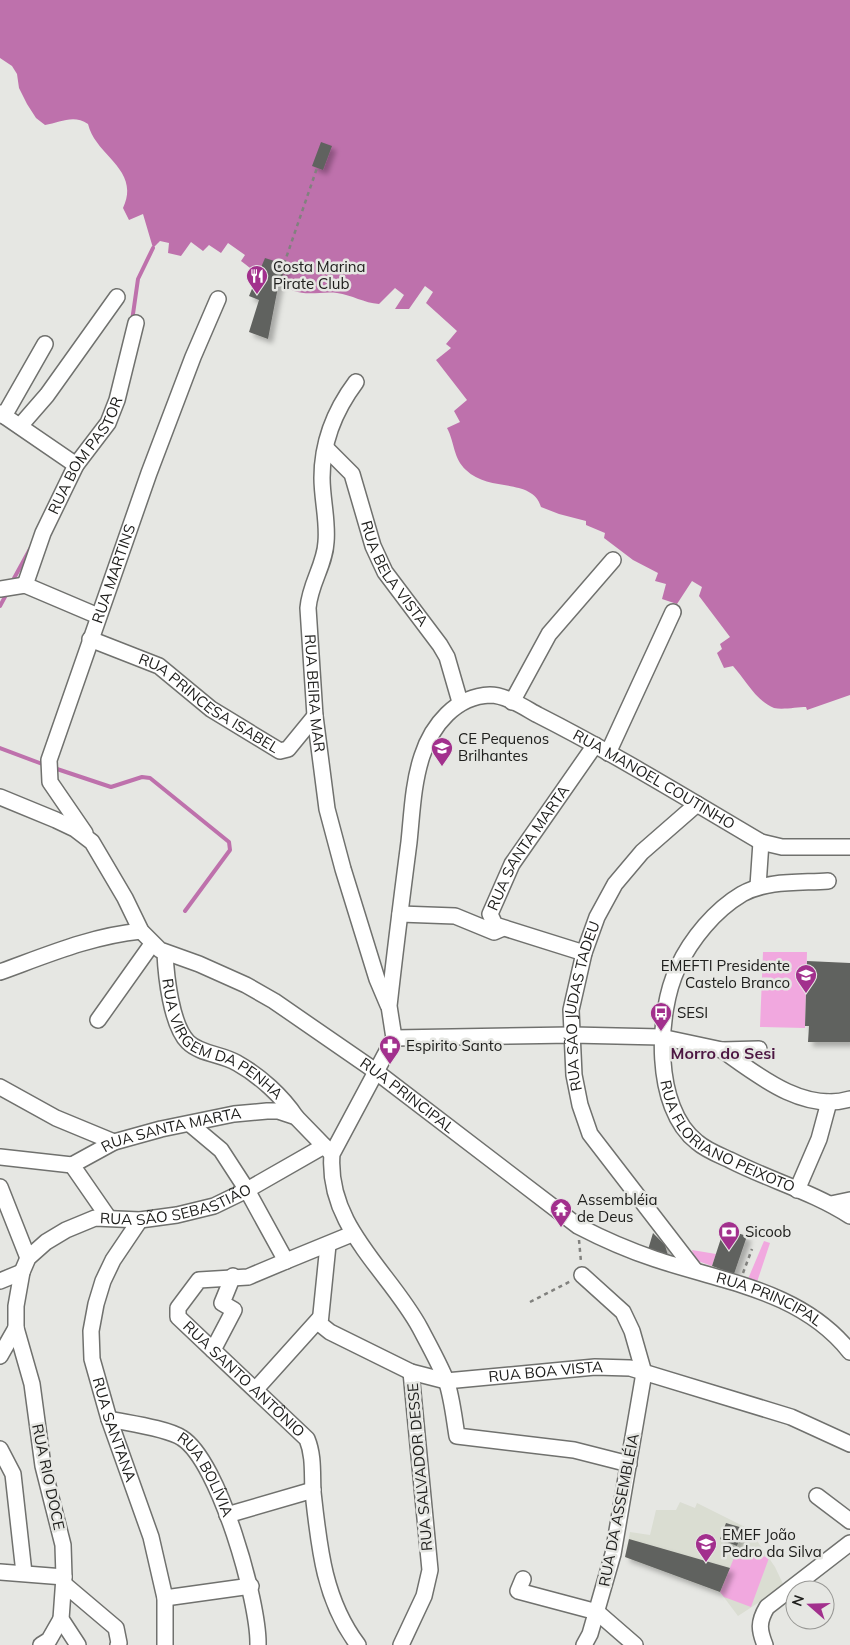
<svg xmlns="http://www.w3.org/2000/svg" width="850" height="1645" font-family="Mulish,sans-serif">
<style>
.built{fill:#daddd2}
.green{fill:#f1a8df}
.water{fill:#be71ac}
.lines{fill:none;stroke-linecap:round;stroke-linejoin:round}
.stream{stroke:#be71ac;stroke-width:4}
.building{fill:#61625f;filter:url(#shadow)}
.minor-casing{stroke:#70716e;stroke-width:18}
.path{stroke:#81817e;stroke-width:2.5;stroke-dasharray:4 4;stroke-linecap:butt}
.minor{stroke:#fff;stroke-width:15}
.labels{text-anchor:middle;stroke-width:5;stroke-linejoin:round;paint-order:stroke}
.poi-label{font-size:15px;fill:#20201e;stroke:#e6e7e3;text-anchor:start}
.street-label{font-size:15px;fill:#20201e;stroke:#e6e7e3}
.neighbourhood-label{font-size:16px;font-weight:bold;fill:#4d1743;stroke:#e6e7e3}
</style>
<defs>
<filter id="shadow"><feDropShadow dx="4.5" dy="4.5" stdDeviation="2.5" flood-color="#0004"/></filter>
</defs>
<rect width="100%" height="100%" fill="#e6e7e3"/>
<path class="built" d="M680,1502L695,1508L697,1503L749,1529L775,1567L784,1586L738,1616L720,1592L625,1557L630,1532L650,1535L656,1510H676Z"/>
<path class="green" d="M763,952H807L805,1028L760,1027Z
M764,1241L770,1243L757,1282L748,1279Z
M692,1250L716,1254L712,1266L695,1260Z
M738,1548L769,1558L751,1607L724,1597L720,1592Z"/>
<path class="water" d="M0,0H850V695L807,710L806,707C797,707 783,710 774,708C757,702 744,678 733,666L724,668L717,653L722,649L720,644L730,637L699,596L702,587L692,581L677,604L662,599L666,584L655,581L658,573L633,560L604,538L605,533L586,525V521L559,514L541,507C532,477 489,493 466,470C453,458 455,443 447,428L460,422L454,411L467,400L436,360L451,348L446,344L457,331L426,303L433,292L425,286L409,309H395L404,295L395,288L379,304C364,303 352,295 337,293C324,291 308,296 294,291C290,289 289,286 287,282L284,286C266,283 256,272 241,261L245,255L228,243L221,253L209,245L203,251L191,242L181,256L168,253L169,243L160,241L153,248L143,214L129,220L123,208C141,169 96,157 88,124C73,114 60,123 45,125L36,118L27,104L19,88L17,74L12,66L0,58Z"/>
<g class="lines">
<path class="stream" d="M132,321L138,279L153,248
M12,582L30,549
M0,606L7,593
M0,748L45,765
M54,768L111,787L142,777L150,778L229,842L230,850L185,911"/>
</g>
<path class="building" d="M321,142L332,146L323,170L312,166Z
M265,258L287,265L278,287L268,339L249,332L259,300L249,296Z
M807,961L850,963V1042H808L809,1026H805Z
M724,1229L747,1236L734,1274L712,1266Z
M653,1233L665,1245L669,1259L647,1253Z
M726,1523L743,1528L737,1546L720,1539Z
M629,1539L730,1568L720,1592L625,1557Z"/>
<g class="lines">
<g class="minor-casing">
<g id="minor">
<path id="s1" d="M356,382C335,410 322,443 322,478C322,499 328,521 326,542C325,565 310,583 308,608L315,716L327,809L343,869L377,979L388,1005"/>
<path d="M0,413L76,465"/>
<path d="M4,416L45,344"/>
<path d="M20,426L47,395L117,297"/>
<path id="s2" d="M326,448L352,474L373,546L385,572L440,645L447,657L460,702"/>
<path id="s3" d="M25,585L43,533L76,465L108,423L117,400L136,323"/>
<path d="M0,589L25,585L98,616"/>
<path id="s4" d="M90,639L159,666L211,709L280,751L288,749L315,716"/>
<path d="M512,702L549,634L613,560"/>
<path d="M608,753L673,612"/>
<path id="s5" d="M0,797L56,820L75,829L92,842L125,898L141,931L160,950L199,964L246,985L274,1001L374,1070L578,1226C603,1239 628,1250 655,1259C724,1282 802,1291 850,1352"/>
<path id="s6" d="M85,833L50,782L49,760L149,473L193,357L218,299"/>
<path id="s7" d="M828,881C800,883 767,880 742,894C715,910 691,939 678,967C656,1013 653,1108 697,1142C706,1150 719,1155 730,1160C769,1180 813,1192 850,1216"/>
<path d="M758,886L761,842"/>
<path d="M400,914L455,916L494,932L501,929"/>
<path id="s8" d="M165,953C166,975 171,1025 188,1042C200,1054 222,1054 237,1063C260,1076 282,1096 296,1117"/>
<path id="s9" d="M584,953L495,925L490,914L512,864L595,745"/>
<path d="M0,972C47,955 91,936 141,931"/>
<path d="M98,1020L152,944"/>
<path d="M394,1038L572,1035L661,1037L722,1050L759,1049"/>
<path d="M722,1050C757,1075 804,1113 850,1099"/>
<path d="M0,1087L56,1118L114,1142"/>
<path id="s10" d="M190,1124L221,1150L247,1190L286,1261L248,1277L199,1280L178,1308V1317L307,1439C314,1456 312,1474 313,1492C319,1547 324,1600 358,1645"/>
<path id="s11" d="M0,1157L72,1165L114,1142L161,1129L234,1114L267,1111H278L296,1117L331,1153"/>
<path d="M72,1165L108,1217"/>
<path d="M0,1187L28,1258"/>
<path d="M797,1190L819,1139L829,1102"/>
<path d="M831,1204L850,1200"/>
<path id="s12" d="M140,1220L113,1260L103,1281L96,1304L91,1331L92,1359L109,1419L151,1537L165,1598V1645"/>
<path id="s13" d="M328,1245L320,1324L330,1332L411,1372L446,1381L595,1367L630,1368L791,1417L850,1444"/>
<path d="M286,1261L352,1234"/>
<path id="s14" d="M694,1269L590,1134L580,1105L574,1075L571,1010L584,953L597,917L615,884L642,852L697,804"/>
<path d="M582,1275L623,1312L632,1331L644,1373L613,1554L590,1634L584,1645"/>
<path d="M0,1281L22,1272"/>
<path d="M213,1350L234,1310L222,1303L233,1276"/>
<path d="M0,1356L16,1328"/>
<path d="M256,1389L319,1319"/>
<path id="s15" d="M109,1419C127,1423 167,1428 182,1438C219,1461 259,1602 258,1645"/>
<path d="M0,1449L13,1474L24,1573"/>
<path id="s16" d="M629,1464L574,1450L457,1436C454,1418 452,1397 446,1380C439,1363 429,1345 420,1328C390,1272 326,1226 332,1154L394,1038L389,1006C395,951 402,896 409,842C412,813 413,783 422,756C432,725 456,696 490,695C506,695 525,708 538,715C615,754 688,799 761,842L782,847H850"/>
<path d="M817,1496L850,1521"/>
<path d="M227,1515L313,1490"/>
<path d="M0,1572L64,1577"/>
<path d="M523,1579L518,1591L597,1612L635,1645"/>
<path d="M64,1584L116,1628L119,1643L118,1645"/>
<path d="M165,1598L251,1586"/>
<path d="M41,1645L49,1640L61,1619"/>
<path id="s17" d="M78,1645L61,1619L64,1577L63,1545L43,1466L32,1384L16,1328V1306L22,1272L28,1258L46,1242L66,1230L95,1218L140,1220L177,1215L214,1206L247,1190L324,1146"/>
<path d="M401,1645L424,1596L430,1570L411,1372"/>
<path d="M765,1645C759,1630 758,1622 767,1607L850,1543"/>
</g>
</g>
<path class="path" d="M284,264L317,168
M579,1240L581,1262
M743,1273L752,1249
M530,1302L571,1281"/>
<use href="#minor" class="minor"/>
</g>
<defs>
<g id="restaurant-pin" transform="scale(1.125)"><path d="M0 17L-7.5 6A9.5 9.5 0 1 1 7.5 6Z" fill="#a2308d" stroke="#e6e7e3"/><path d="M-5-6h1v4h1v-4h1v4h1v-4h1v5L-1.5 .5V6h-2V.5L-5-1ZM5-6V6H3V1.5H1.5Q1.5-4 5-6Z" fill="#fff"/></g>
<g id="school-pin" transform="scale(1.125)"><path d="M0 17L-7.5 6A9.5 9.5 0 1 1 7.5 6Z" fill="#a2308d" stroke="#e6e7e3"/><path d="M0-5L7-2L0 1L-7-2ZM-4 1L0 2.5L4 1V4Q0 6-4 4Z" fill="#fff"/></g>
<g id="bus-pin" transform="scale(1.125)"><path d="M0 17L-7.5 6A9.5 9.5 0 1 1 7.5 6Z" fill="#a2308d" stroke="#e6e7e3"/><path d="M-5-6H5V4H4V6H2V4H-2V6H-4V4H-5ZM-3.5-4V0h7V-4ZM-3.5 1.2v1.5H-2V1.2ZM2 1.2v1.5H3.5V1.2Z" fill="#fff"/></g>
<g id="pharmacy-pin" transform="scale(1.125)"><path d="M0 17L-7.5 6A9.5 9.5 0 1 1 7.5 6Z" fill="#a2308d" stroke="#e6e7e3"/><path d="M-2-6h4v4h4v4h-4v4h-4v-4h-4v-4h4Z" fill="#fff"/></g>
<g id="temple-pin" transform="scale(1.125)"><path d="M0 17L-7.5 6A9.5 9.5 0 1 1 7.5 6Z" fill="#a2308d" stroke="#e6e7e3"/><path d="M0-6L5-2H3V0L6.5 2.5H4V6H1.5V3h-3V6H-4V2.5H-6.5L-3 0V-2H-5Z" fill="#fff"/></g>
<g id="bank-pin" transform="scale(1.125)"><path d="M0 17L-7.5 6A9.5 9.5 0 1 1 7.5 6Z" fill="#a2308d" stroke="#e6e7e3"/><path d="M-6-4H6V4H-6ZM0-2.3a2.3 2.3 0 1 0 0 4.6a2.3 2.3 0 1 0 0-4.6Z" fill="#fff"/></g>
</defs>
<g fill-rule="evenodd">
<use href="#restaurant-pin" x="257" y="276"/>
<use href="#school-pin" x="442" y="748"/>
<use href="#school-pin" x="806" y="975"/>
<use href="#bus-pin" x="661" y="1013"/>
<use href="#pharmacy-pin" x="390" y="1046"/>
<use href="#temple-pin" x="561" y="1209"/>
<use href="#bank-pin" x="729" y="1232"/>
<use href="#school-pin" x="706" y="1544"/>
</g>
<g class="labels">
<g class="poi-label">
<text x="273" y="272">Costa Marina<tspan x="273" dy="17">Pirate Club</tspan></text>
<text x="458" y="744">CE Pequenos<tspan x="458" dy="17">Brilhantes</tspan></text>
<text x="790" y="971" text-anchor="end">EMEFTI Presidente<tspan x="790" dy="17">Castelo Branco</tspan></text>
<text x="677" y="1018">SESI</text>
<text x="406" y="1051">Espirito Santo</text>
<text x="577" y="1205">Assembléia<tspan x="577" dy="17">de Deus</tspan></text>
<text x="745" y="1237">Sicoob</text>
<text x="722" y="1540">EMEF João<tspan x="722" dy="17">Pedro da Silva</tspan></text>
</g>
<g class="street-label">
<text dy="5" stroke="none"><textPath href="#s3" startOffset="144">RUA BOM PASTOR</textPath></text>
<text dy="5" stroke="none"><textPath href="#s2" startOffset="146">RUA BELA VISTA</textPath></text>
<text dy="5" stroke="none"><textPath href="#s6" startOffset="281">RUA MARTINS</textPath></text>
<text dy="5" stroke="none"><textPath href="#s1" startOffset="322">RUA BEIRA MAR</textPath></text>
<text dy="5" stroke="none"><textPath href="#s4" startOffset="136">RUA PRINCESA ISABEL</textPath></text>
<text dy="5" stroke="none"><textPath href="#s16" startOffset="1188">RUA MANOEL COUTINHO</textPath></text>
<text dy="5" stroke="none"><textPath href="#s9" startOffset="182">RUA SANTA MARTA</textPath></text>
<text dy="5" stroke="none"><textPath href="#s14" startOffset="302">RUA SÃO JUDAS TADEU</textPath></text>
<text dy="5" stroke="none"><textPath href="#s8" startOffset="114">RUA VIRGEM DA PENHA</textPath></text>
<text dy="5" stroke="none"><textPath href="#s5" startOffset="520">RUA PRINCIPAL</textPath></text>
<text dy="5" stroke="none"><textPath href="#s11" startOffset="179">RUA SANTA MARTA</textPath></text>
<text dy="5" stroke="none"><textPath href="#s7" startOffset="391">RUA FLORIANO PEIXOTO</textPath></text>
<text dy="5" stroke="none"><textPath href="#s17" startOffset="561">RUA SÃO SEBASTIÃO</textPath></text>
<text dy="5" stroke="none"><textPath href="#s5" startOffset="940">RUA PRINCIPAL</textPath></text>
<text dy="5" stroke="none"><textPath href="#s13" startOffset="319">RUA BOA VISTA</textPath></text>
<text dy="5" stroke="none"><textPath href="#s10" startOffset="394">RUA SANTO ANTÔNIO</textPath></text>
<text dy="5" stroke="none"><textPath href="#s12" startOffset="225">RUA SANTANA</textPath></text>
<text transform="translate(420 1467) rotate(-95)" y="5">RUA SALVADOR DESSE</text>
<text transform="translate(48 1477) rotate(78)" y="5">RUA RIO DOCE</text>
<text dy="5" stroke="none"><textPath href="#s15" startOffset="120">RUA BOLÍVIA</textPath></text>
<text transform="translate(619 1510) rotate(-79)" y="5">RUA DA ASSEMBLÉIA</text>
</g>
<g class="neighbourhood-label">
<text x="723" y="1059">Morro do Sesi</text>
</g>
</g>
<g transform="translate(810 1605) rotate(290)"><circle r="24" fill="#e6e7e3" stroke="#979794"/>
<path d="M0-4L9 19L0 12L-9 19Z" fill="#a2308d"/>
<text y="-8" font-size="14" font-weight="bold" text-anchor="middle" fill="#20201e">N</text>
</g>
</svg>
